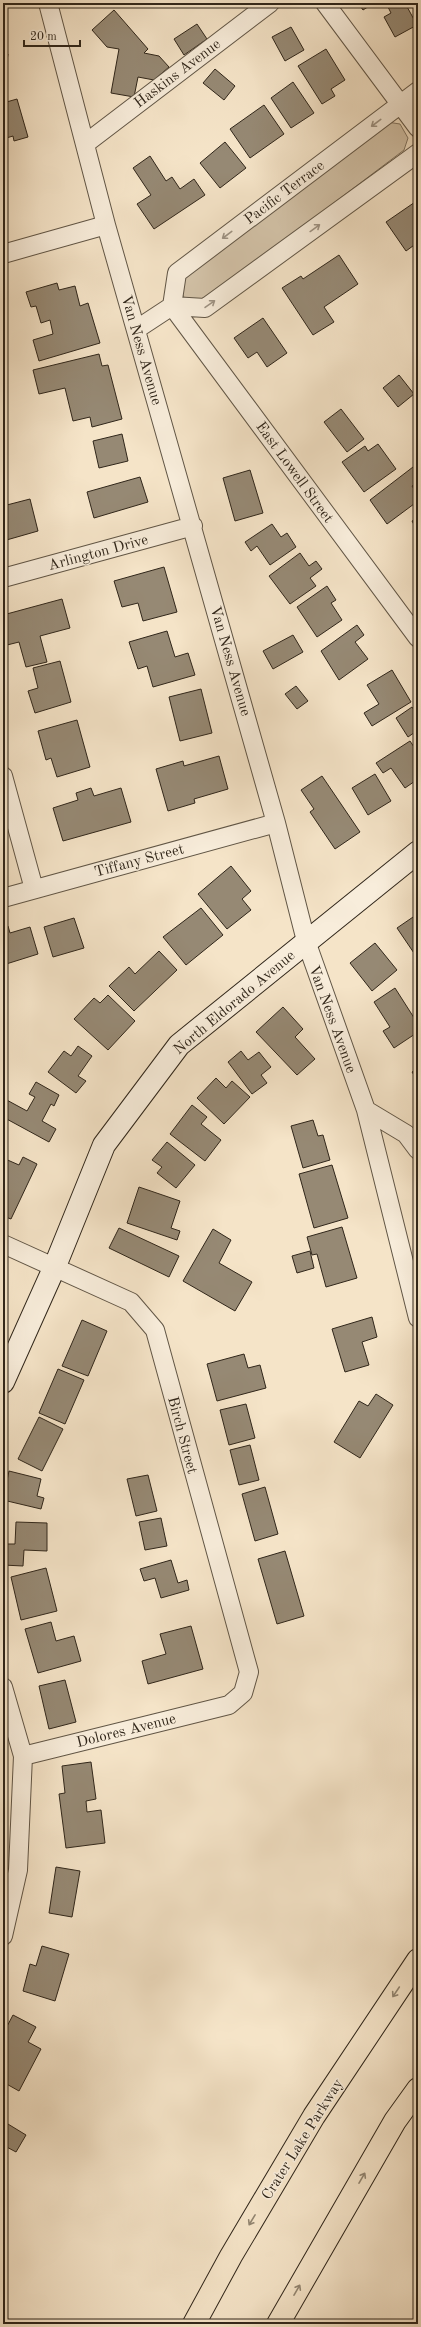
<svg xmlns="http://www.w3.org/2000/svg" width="421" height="2327" font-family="'Old Standard TT',serif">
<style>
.green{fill:#d4c4aa;stroke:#827562}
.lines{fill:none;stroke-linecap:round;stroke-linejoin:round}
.stream{stroke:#7e715f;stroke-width:5.5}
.building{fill:#968974;stroke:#30261a}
.street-casing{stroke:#615646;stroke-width:20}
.secondary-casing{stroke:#30261a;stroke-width:24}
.primary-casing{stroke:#30261a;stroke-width:24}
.street{stroke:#f8eddb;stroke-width:18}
.secondary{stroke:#f8eddb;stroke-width:22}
.primary{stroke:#f5e4c8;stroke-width:22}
.oneway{stroke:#9e9384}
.oneway2{stroke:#928571}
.labels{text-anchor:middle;stroke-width:3;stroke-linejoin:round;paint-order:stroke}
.street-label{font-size:15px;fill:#30261a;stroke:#f8eddb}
</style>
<rect width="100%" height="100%" fill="#f5e4c8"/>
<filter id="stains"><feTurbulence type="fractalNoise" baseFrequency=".005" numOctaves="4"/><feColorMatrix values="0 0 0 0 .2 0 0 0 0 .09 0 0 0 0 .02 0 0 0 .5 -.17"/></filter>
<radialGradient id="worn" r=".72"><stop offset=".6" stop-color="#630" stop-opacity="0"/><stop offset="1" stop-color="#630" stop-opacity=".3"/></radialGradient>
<path class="green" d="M387,122L400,124L408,138L404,150L200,304L188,303L180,291L181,278Z"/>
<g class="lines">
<path class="stream" d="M416,2324L418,2319"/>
</g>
<path class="building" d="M358,3H374L363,10Z
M386,3H405L417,25L395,37L384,17L391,13Z
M414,3H418V12Z
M114,10L148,49L144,53L159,56L169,67L154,80L138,77L134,97L111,93L119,49L107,47L92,30Z
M197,24L207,39L184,55L174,39Z
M291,27L304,50L285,61L272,37Z
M326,49L345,80L331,89L335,96L322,104L298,66Z
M3,53L8,54L4,80L3,79Z
M215,69L235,86L224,100L203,83Z
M293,82L314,113L291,128L271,98Z
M17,99L28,137L14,141L13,136L3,139V103Z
M264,105L284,134L250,158L230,129Z
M225,142L246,168L220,188L200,163Z
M150,156L166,181L172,177L180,189L194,179L205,195L154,229L137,204L151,195L133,168Z
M418,200V245L417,243L406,251L386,222Z
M339,255L358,284L324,307L334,322L313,335L282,288L301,276L303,279Z
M57,283L59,290L75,286L80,306L88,303L100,343L39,361L33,340L53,334L50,320L41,323L36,306L31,307L26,292Z
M263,318L287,353L267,367L257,352L248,358L234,338Z
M99,354L102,366L108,365L122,419L92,427L90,417L73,421L65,388L39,394L33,370Z
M399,375L414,394L398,407L383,388Z
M341,409L364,439L347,452L324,422Z
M122,434L128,461L99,468L93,441Z
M378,444L396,469L364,492L342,462L365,446L368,451Z
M413,467L418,473V482L412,486L418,495V501L387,524L370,500Z
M250,470L263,513L235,521L223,478Z
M140,477L148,502L94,518L87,492Z
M30,499L38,531L3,541V506Z
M418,518V532L412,521Z
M272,524L281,537L287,533L296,547L270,565L257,546L251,551L245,542Z
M300,553L309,566L316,561L322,569L310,578L316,586L290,604L269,576Z
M164,567L177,612L143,621L138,603L122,607L114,581Z
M327,586L336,600L331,603L342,620L317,637L297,607Z
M62,599L70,628L40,636L47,662L26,667L19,642L7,645L3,628V615Z
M357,625L364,635L355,642L368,659L339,680L321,651Z
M167,631L175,657L188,653L195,675L153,687L147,666L138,669L129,642Z
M293,635L303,652L273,669L263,651Z
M60,661L71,702L35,713L28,691L38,688L33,668Z
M392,670L411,702L372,726L364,713L379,704L367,685Z
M296,686L308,701L297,709L285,694Z
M201,689L212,733L180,741L169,697Z
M412,707L418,716V730L408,737L396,718Z
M77,720L90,767L57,777L51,758L46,760L38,731Z
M410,741L418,753V779L405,788L391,768L383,773L376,763Z
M219,756L228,789L194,799L195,803L168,811L156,769L183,761L184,766Z
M375,774L391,801L368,815L352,788Z
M322,776L360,832L335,849L310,812L314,809L301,790Z
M91,788L94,796L121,788L131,822L63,841L53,808L78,800L76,793Z
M231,866L251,891L242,899L251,910L227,929L198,894Z
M201,908L223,935L186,965L163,937Z
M416,915L418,918V959L397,928Z
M74,918L84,948L53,957L44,927Z
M8,926L10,933L30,927L38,954L3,965V928Z
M375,943L397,970L372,991L350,963Z
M159,951L177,970L134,1011L109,986L129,967L135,974Z
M395,988L418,1024V1032L394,1048L383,1031L390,1027L374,1002Z
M108,995L135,1021L108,1050L74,1019L94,998L100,1003Z
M283,1007L303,1029L295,1037L315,1059L297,1075L256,1032Z
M78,1046L92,1056L78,1076L86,1081L76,1093L48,1072L64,1051L71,1056Z
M241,1051L248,1060L259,1052L271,1067L261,1075L267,1083L252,1094L228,1062Z
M418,1068V1081L412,1072Z
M216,1078L226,1088L232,1081L250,1097L224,1124L197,1098Z
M36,1082L59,1095L54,1106L51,1104L42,1121L56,1129L49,1142L3,1117V1098L27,1111L35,1097L29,1094Z
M192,1105L207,1117L201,1124L221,1140L205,1161L170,1134Z
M313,1120L318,1136L323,1135L330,1160L303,1168L291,1126Z
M167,1142L195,1165L176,1188L157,1173L162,1167L152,1160Z
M23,1157L37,1164L11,1219L3,1216V1158L19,1165Z
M332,1165L348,1218L314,1228L299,1174Z
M139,1187L180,1201L171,1228L180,1231L177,1240L127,1223Z
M342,1227L357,1278L326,1287L317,1254L312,1255L307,1237Z
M119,1228L179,1256L169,1277L109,1248Z
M213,1229L231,1240L219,1263L252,1282L235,1311L183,1281Z
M310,1251L314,1268L297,1273L292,1256Z
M372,1317L377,1337L362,1342L369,1365L345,1372L332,1329Z
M82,1320L107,1331L88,1376L62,1366Z
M244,1354L248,1368L260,1365L266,1388L217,1401L207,1364Z
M58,1369L84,1380L65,1424L39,1413Z
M376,1394L393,1405L360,1458L334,1442L359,1401L368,1406Z
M246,1404L255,1438L229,1445L220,1410Z
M39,1417L63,1429L42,1471L18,1459Z
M250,1445L259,1480L239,1485L230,1450Z
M9,1471L41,1479L37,1496L44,1498L41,1509L3,1500Z
M148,1475L157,1511L136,1516L127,1479Z
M265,1487L278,1534L255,1541L242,1494Z
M161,1518L167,1546L145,1550L139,1522Z
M16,1522L47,1523V1551L24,1550L23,1566L3,1565V1544H15Z
M285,1551L304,1616L277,1624L258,1559Z
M171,1560L178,1583L187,1580L189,1590L161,1598L155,1578L144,1581L140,1569Z
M46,1568L57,1611L21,1620L11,1577Z
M51,1622L56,1641L74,1636L81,1661L38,1673L25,1629Z
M191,1626L203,1669L148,1684L142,1661L166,1654L160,1634Z
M65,1680L76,1722L49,1729L39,1686Z
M91,1762L96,1799L86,1801L87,1812L101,1810L105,1843L66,1848L59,1794L65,1793L62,1766Z
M56,1867L80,1871L72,1917L49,1913Z
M42,1946L69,1954L55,2001L23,1991L30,1964L36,1966Z
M13,2015L36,2027L28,2042L41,2049L19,2091L3,2082V2034Z
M3,2121L26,2135L16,2152L3,2145Z"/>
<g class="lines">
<g class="street-casing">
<path id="street" d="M48,3L106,225L276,823L306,941L366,1110L418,1318
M325,3L418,128
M85,144L270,3
M3,254L106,225
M172,306L418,638
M172,306L177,273L418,91
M137,329L172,306L205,308L418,153
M3,578L193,526
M3,776L34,889
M3,898L276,823
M366,1110L406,1134L418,1150
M3,1244L131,1302L155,1330L249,1672L243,1693L229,1705L23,1756
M3,1687L23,1756L18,1870L3,1936"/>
</g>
<g class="secondary-casing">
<path id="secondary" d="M3,1382L55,1266L104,1145L179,1045L418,852"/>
</g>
<g class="primary-casing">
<path id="primary" d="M194,2324L231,2256L314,2116L418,1960
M278,2324L395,2121L418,2089"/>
</g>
<use href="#street" class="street"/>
<use href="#secondary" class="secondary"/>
<use href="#primary" class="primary"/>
</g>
<defs><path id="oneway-shaft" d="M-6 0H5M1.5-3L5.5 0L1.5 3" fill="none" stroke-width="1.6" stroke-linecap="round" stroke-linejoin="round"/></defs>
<g class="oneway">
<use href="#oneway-shaft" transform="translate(376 123) rotate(143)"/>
<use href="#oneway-shaft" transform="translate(315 228) rotate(-36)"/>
<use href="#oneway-shaft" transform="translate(227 235) rotate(143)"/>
<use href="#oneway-shaft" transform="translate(210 304) rotate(-35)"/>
</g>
<g class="oneway2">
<use href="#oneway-shaft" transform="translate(396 1992) rotate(124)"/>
<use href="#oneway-shaft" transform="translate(362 2178) rotate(-60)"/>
<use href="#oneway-shaft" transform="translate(252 2220) rotate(121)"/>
<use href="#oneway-shaft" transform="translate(297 2290) rotate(-60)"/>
</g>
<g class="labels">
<g class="street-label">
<text transform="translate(177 73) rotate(-37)" y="5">Haskins Avenue</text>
<text transform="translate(284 192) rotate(-37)" y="5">Pacific Terrace</text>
<text transform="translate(142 350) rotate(74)" y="5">Van Ness Avenue</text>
<text transform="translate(295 472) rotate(54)" y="5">East Lowell Street</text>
<text transform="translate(98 552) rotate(-15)" y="5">Arlington Drive</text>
<text transform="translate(231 661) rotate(74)" y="5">Van Ness Avenue</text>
<text transform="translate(139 860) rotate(-15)" y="5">Tiffany Street</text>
<text transform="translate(234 1002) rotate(-40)" y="5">North Eldorado Avenue</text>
<text transform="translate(333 1019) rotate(70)" y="5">Van Ness Avenue</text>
<text transform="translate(183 1435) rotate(75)" y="5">Birch Street</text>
<text transform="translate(126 1730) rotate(-14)" y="5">Dolores Avenue</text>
<text transform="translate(302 2139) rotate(-58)" y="5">Crater Lake Parkway</text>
</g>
</g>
<rect width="421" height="2327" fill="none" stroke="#f5e4c8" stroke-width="16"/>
<rect x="4" y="4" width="413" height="2319" fill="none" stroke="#30261a" stroke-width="2"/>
<rect x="8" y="8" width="405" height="2311" fill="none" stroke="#30261a"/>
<path d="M24 40v6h56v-6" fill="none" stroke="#30261a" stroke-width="2"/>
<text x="30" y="40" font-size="12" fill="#30261a" stroke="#f8eddb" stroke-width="3" paint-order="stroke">20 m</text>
<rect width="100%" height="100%" filter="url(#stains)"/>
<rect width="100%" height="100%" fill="url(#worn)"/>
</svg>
